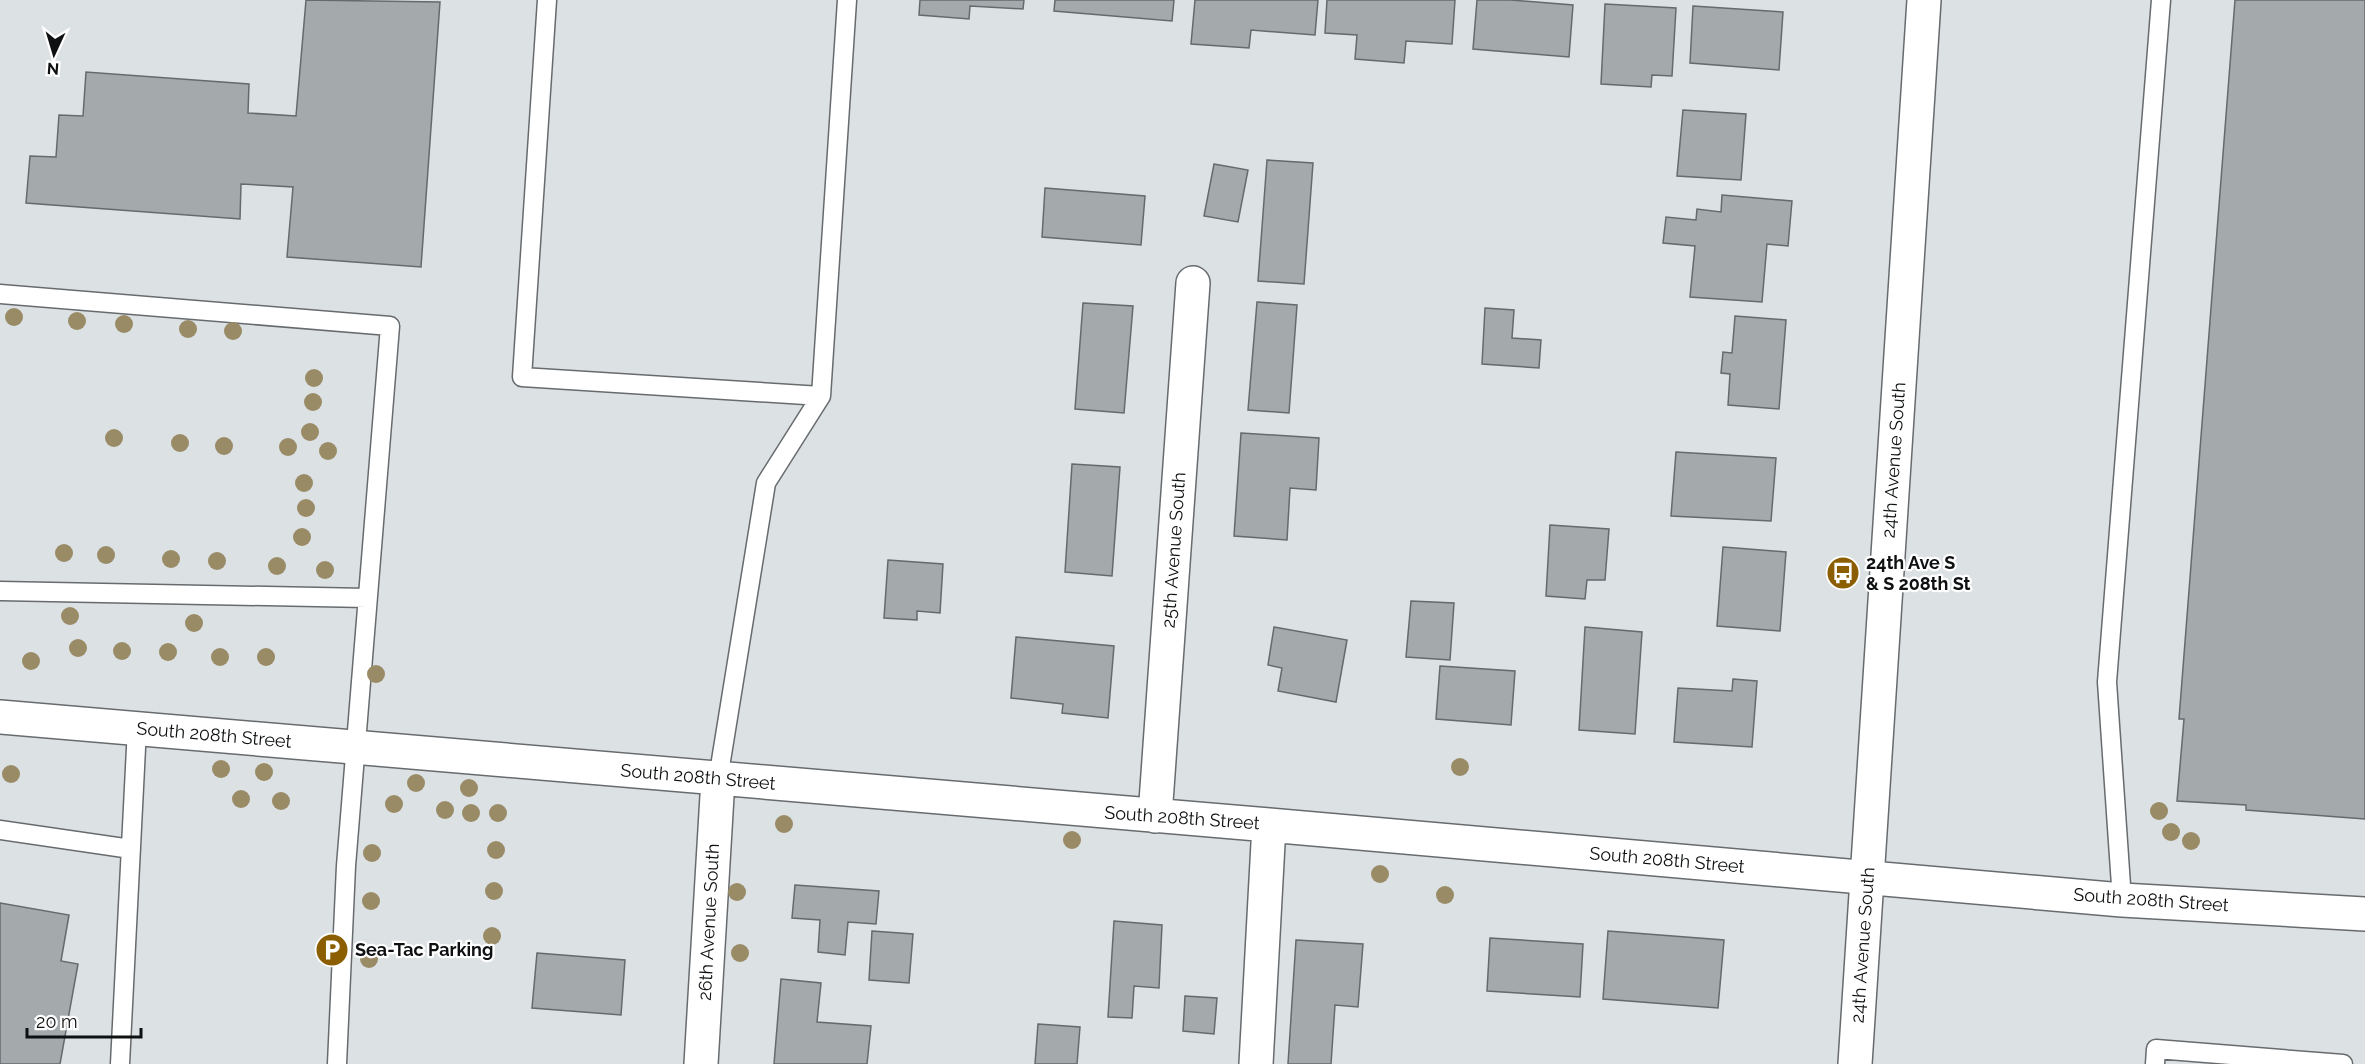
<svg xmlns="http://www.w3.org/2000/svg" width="2365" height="1064" font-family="Raleway,sans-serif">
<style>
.building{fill:#a4a9ac;stroke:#656a6d;stroke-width:1.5}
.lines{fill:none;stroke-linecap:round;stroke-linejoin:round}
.service-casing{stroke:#676b6e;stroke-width:21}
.minor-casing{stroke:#676b6e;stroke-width:36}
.tertiary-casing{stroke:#676b6e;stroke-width:36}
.service{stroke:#fff;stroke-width:18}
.minor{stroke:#fff;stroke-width:33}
.tertiary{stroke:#fff;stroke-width:33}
.tree{fill:#9a8b67}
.labels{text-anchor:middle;stroke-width:4.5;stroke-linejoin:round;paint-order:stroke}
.street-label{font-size:18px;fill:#0e1011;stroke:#fff}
.poi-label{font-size:18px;font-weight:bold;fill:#0e1011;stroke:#fff;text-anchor:start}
</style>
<rect width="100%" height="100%" fill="#dce1e4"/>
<path class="building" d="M306,0L440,2L421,267L287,257L293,187L241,184L240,219L26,203L30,156L56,157L59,115L83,116L86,72L249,84L248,113L296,116Z
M920,0H1024L1023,9L970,6L969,19L919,15Z
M1055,0H1174L1172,21L1054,11Z
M1195,0H1318L1315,35L1251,30L1249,48L1191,44Z
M1327,0H1455L1452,44L1406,41L1404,63L1355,59L1357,35L1325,33Z
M1477,0H1511L1573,5L1569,57L1473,49Z
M2235,0H2365V819L2246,810V805L2177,801L2184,719H2179Z
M1605,4L1676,8L1672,76L1652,75L1651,87L1601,84Z
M1693,6L1783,12L1779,70L1690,63Z
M1683,110L1746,114L1741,180L1677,176Z
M1267,160L1313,163L1304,284L1258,281Z
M1214,164L1248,170L1238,222L1204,216Z
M1045,188L1145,196L1141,245L1042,237Z
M1722,195L1792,201L1788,246L1767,244L1762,302L1690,297L1695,246L1663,243L1666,217L1696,220L1697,209L1721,212Z
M1257,302L1297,305L1289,413L1248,410Z
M1083,303L1133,306L1124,413L1075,409Z
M1485,308L1514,310L1512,338L1541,340L1539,368L1482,364Z
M1735,316L1786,320L1779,409L1728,405L1730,374L1721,373L1723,352L1732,353Z
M1241,433L1319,438L1316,490L1290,488L1287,540L1234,536Z
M1676,452L1776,458L1771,521L1671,516Z
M1072,464L1120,467L1112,576L1065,572Z
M1550,525L1609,529L1605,580H1587L1585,599L1546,596Z
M1723,547L1786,552L1780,631L1717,626Z
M888,560L943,564L940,613L917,611V620L884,618Z
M1411,601L1454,603L1450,660L1406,657Z
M1274,627L1347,640L1336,702L1278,691L1282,668L1268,665Z
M1585,627L1642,632L1635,734L1579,730Z
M1016,637L1114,646L1108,718L1062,713L1063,704L1011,698Z
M1440,666L1515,671L1511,725L1436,719Z
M1733,679L1757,681L1752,747L1674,742L1678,688L1732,691Z
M795,885L879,891L876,924L848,922L845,955L818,952L820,920L792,918Z
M0,903L69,915L61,961L78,964L60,1064H0Z
M1114,921L1162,925L1159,988L1134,986L1132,1018L1108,1017Z
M872,931L913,934L909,983L869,980Z
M1608,931L1724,940L1718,1008L1603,999Z
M1490,938L1583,944L1580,997L1487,991Z
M1296,940L1363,944L1358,1007L1335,1005L1331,1064H1288Z
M537,953L625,960L621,1015L532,1008Z
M781,979L821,983L817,1022L871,1026L867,1064H774Z
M1185,996L1217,998L1214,1034L1183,1031Z
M1038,1024L1080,1027L1077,1064H1035Z"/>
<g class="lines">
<g class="service-casing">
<path id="service" d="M547,0L522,377L821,396L847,0
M0,294L390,326L346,866L337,1064
M0,591L367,598
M718,779L766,483L821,396
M0,830L131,849
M2122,900L2107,682L2161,0
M120,1064L137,728
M2155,1064L2156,1049L2343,1064"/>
</g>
<g class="minor-casing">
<path id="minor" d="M0,717L1269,825L2122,900L2365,914
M1155,816L1193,283
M701,1064L718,779
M1256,1064L1269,825"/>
</g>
<g class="tertiary-casing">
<path id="tertiary" d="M1855,1064L1924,0"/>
</g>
<use href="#service" class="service"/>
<use href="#minor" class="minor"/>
<use href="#tertiary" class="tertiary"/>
</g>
<g class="tree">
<circle cx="14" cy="317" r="9"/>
<circle cx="77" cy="321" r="9"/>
<circle cx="124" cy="324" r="9"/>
<circle cx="188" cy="329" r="9"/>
<circle cx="233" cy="331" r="9"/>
<circle cx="314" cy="378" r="9"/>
<circle cx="313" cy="402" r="9"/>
<circle cx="310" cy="432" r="9"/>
<circle cx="114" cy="438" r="9"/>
<circle cx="180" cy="443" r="9"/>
<circle cx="224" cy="446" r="9"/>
<circle cx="288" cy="447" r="9"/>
<circle cx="328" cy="451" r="9"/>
<circle cx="304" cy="483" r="9"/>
<circle cx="306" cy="508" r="9"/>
<circle cx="302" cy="537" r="9"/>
<circle cx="64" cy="553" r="9"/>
<circle cx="106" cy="555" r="9"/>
<circle cx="171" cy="559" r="9"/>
<circle cx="217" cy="561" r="9"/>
<circle cx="277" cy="566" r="9"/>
<circle cx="325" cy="570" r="9"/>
<circle cx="70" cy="616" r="9"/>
<circle cx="194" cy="623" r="9"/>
<circle cx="78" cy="648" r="9"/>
<circle cx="122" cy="651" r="9"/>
<circle cx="168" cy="652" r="9"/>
<circle cx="220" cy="657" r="9"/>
<circle cx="266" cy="657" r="9"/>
<circle cx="31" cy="661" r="9"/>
<circle cx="376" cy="674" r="9"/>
<circle cx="1460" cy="767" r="9"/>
<circle cx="221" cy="769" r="9"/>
<circle cx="264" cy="772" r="9"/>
<circle cx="11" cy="774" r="9"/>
<circle cx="416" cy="783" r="9"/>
<circle cx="469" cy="788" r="9"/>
<circle cx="241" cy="799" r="9"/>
<circle cx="281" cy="801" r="9"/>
<circle cx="394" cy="804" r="9"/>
<circle cx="445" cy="810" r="9"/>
<circle cx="2159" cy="811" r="9"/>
<circle cx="471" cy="813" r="9"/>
<circle cx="498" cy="813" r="9"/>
<circle cx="784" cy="824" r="9"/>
<circle cx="2171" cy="832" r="9"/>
<circle cx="1072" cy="840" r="9"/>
<circle cx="2191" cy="841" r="9"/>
<circle cx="496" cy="850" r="9"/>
<circle cx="372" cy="853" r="9"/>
<circle cx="1380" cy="874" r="9"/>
<circle cx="494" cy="891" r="9"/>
<circle cx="737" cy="892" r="9"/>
<circle cx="1445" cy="895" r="9"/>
<circle cx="371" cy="901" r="9"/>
<circle cx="492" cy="936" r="9"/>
<circle cx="740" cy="953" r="9"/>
<circle cx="369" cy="959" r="9"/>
</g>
<defs>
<g id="bus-disc" transform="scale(1.725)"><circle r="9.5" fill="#8b5f01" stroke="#fff"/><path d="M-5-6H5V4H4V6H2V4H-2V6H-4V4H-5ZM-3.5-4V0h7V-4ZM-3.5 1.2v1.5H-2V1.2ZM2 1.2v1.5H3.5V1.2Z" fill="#fff"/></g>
<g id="parking-disc" transform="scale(1.725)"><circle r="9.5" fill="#8b5f01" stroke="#fff"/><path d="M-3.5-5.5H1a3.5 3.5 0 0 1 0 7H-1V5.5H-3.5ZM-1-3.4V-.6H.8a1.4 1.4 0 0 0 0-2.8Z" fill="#fff"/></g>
</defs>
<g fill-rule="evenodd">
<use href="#bus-disc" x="1843" y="573"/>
<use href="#parking-disc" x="332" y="950"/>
</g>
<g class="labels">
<g class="street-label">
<text transform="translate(1894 460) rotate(-86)" y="6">24th Avenue South</text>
<text transform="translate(1174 550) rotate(-86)" y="6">25th Avenue South</text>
<text transform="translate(214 735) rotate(5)" y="6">South 208th Street</text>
<text transform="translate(698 777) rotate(5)" y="6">South 208th Street</text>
<text transform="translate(1182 818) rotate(4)" y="6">South 208th Street</text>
<text transform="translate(1667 860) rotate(5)" y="6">South 208th Street</text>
<text transform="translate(2151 900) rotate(4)" y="6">South 208th Street</text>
<text transform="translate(709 922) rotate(-87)" y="6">26th Avenue South</text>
<text transform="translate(1863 945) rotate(-86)" y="6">24th Avenue South</text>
</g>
<g class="poi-label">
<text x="1866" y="569">24th Ave S<tspan x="1866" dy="21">&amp; S 208th St</tspan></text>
<text x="355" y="956">Sea-Tac Parking</text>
</g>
</g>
<g transform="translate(54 54) rotate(184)" stroke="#ffffff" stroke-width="4.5" paint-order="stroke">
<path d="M0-4.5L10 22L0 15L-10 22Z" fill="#0e1011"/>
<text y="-9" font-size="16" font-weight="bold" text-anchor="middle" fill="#0e1011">N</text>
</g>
<path d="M27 1028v9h114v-9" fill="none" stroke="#0e1011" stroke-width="3"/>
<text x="36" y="1028" font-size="18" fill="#0e1011" stroke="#ffffff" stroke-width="4.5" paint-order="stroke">20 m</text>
</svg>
